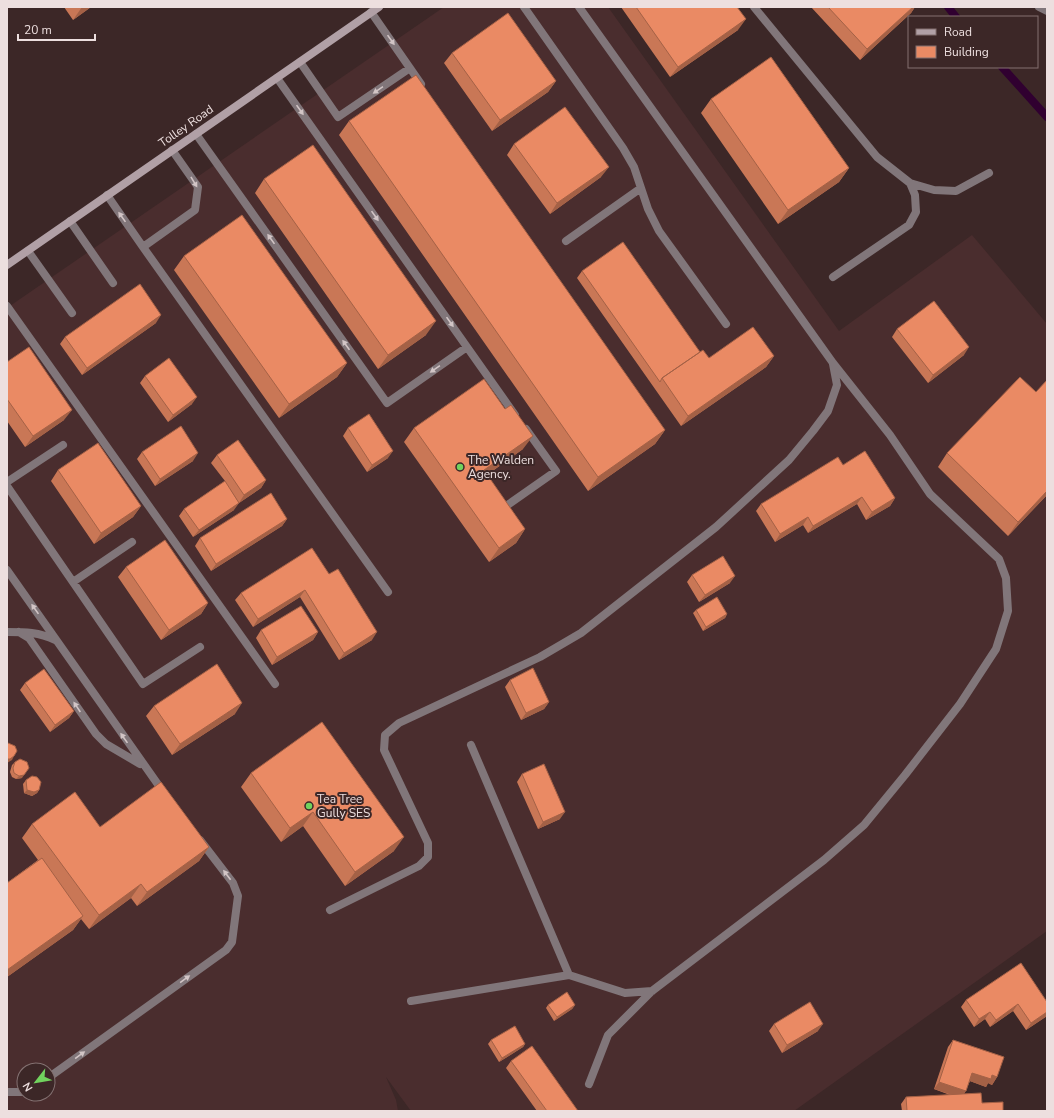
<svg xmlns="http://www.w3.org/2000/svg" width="1054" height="1118" font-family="'Nunito Sans',sans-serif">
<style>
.built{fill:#4a2d2e;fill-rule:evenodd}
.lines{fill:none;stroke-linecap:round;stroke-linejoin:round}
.stream{stroke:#300030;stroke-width:8}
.service{stroke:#81767a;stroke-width:8}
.secondary{stroke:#b1a0a6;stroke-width:8}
.wall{fill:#c97756}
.shaded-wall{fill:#a46146}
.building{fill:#ea8a64;stroke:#a46146}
.oneway{fill:#d2c5c6}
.poi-dot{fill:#71d35e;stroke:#3c2727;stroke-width:1.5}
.labels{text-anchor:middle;stroke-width:4;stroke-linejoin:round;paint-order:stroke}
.street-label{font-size:12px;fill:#eddfdf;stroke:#3c2727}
.poi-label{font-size:12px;fill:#eddfdf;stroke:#3c2727;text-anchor:start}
</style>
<rect width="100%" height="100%" fill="#3c2727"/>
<path class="built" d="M444,7H608L839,331L972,235L1047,324V931L794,1111H411L386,1077L396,1100L398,1111H7V308ZM24,1070H48V1094H24Z"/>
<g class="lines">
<path class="stream" d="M948,7L956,17
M1002,67L1047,117"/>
<path class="service" d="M524,7L623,148L634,167L648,209L659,231L726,324
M579,7L833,363L890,435L930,494L999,559L1006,578L1008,611L996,649L960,704L905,775L864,825L824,860L652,991L608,1035L589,1084
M754,7L877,157L910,183L934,190L956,191L989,173
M1039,7L1047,11
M371,12L421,84
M300,62L338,117L410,68
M277,78L515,415
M196,134L387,403L467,347
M107,195L143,247L195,210L198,187L172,150
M70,221L113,283
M566,241L641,188
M143,247L388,592
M28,251L72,313
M833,277L909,225L916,212L915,195L910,183
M7,306L275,684
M7,482L63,445
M7,486L143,684L200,647
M509,504L556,471L526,429
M7,570L164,793
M73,582L132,542
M7,632C25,632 39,632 55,640
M19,632L29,638L96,734L106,744L140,764
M471,745L569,975L625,993L652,991
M330,910L419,866L428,857V843L384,750L385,735L399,723L540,657L581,633L716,527L789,460L813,431L828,411L837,385L833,364
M411,1001L569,975
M48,1078L226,950L232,942L238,896L233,883L200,840
M7,1092H24"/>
<path class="secondary" d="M7,265L379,7"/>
</g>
<path class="wall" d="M64,7H91L73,20Z
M621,7H737L738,30L670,77Z
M811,7H915L911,13L860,60Z
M452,53L556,81L548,92L492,131L444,63Z
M711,99L849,168L839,182L778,224L701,113Z
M349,121L665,430L655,444L588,491L339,135Z
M514,144L601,177L550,214L507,155Z
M264,179L426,335L378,369L255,193Z
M184,256L347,363L337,377L279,418L174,270Z
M582,271L709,358L774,356L766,367L681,426L577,278Z
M156,323L82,375L60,344L65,337Z
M897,329L964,355L928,383L892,337Z
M7,362L64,420L25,447L7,421Z
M145,376L192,404L168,422L140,383Z
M348,428L388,458L367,472L343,436Z
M414,428L523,449L487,475L525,529L516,543L489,562L404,442Z
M142,452L193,461L155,486L137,459Z
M947,453L1047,495L1008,536L938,467Z
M217,455L266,480L261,488L239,503L230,489L234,510L193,537L179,516L184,509L225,481L211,463Z
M843,465L895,498L890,506L866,520L857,504L808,533L803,525L775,542L756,511L761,504Z
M58,470L141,506L133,517L94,544L51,481Z
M287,519L282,526L211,571L195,546L200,538Z
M126,567L208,603L201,614L161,640L118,577Z
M329,574L372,640L339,660L300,597L253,627L235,600L241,593Z
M692,575L730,583L699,602L687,582Z
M696,610L727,614L725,618L703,631L693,613Z
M261,630L318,632L313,640L272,665L256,638Z
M510,680L549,702L544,709L521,720L505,687Z
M25,683L74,711L69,718L50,732L20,690Z
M154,706L235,714L172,755L146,716Z
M15,762L22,778L16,779L12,777L10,772L12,765Z
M251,773L394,851L345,886L303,826L281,842L241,787Z
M522,774L560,819L538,829L517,782Z
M26,780L39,790L37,793L32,796L24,793L23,784Z
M32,824L100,827L209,847L199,861L137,906L131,898L89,929L81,919L73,930L7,977V883L38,860L22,838Z
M966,1000L1047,1002V1016L1026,1030L1013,1011L990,1027L985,1019L974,1027L961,1007Z
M548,1005H575L572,1009L554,1021L546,1008Z
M774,1024L818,1031L782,1053L769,1031Z
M491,1040L525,1044L523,1047L499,1062L488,1044Z
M953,1040L997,1077L992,1085L988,1083L986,1087L970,1081L964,1094L982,1103L1003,1111H902L901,1104L906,1097L950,1095L934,1089L948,1047Z
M511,1061L578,1111H537L506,1068Z"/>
<path class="shaded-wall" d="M82,7H91L73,20Z
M913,7H915L911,13L860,60L867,49Z
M746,19L738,30L670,77L678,67Z
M556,81L548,92L492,131L500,120Z
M609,167L601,177L550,214L557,203Z
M849,168L839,182L778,224L788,210Z
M161,315L156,323L82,375L87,368Z
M436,321L426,335L378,369L388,355Z
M969,347L964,355L928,383L933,375Z
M774,356L766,367L681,426L688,416Z
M347,363L337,377L279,418L289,404Z
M197,397L192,404L168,422L173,415Z
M72,410L64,420L25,447L33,436Z
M665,430L655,444L588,491L598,477Z
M533,436L523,449L474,484L484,470Z
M393,451L388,458L367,472L372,465Z
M198,453L193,461L155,486L160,479Z
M266,480L261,488L239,503L244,495Z
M1047,491V495L1008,536L1018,522Z
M862,497L857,504L808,533L813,526Z
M895,498L890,506L866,520L872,512Z
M239,503L234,510L193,537L199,530Z
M141,506L133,517L94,544L101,533Z
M808,517L803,525L775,542L780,534Z
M287,519L282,526L211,571L216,564Z
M525,529L516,543L489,562L499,548Z
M735,576L730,583L699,602L705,595Z
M305,590L300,597L253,627L258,619Z
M208,603L201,614L161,640L169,630Z
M727,614L725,618L703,631L706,627Z
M318,632L313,640L272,665L277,657Z
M377,632L372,640L339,660L344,653Z
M549,702L544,709L521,720L526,713Z
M242,703L235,714L172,755L180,744Z
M74,711L69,718L50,732L55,725Z
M14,756L12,760L7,763V759Z
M24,775L22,778L16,779L19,776Z
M27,790H39L37,793L32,796L24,793Z
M313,812L303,826L281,842L290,828Z
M565,812L560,819L538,829L543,822Z
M404,837L394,851L345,886L355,872Z
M209,847L199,861L137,906L147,892Z
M141,884L131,898L89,929L99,915Z
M83,916L73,930L7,977V970Z
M1018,1004L1013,1011L990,1027L996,1020Z
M575,1005L572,1009L554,1021L557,1017Z
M990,1012L985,1019L974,1027L979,1019Z
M1047,1012V1016L1026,1030L1031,1023Z
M823,1024L818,1031L782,1053L787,1045Z
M525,1044L523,1047L499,1062L502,1058Z
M972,1073L992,1075L997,1077L992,1085L988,1083L986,1087L967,1080Z
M939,1082L966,1091L961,1098L934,1089Z"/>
<path class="building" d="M636,7H737L746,19L678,67Z
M828,7H913L867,49Z
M508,13L556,81L500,120L452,53Z
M771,57L849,168L788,210L711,99Z
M416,75L665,430L598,477L349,121Z
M565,107L609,167L557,203L514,144Z
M313,145L436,321L388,355L264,179Z
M242,215L347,363L289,404L184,256Z
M623,242L700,352L662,378L660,382L582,271Z
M140,284L161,315L87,368L65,337Z
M934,301L969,347L933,375L897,329Z
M753,327L774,356L688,416L662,378L703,350L709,358Z
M29,347L72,410L33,436L7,399V362Z
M169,358L197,397L173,415L145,376Z
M1020,377L1036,392L1047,380V491L1018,522L947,453Z
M484,379L505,409L511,405L533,436L484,470L525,529L499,548L414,428Z
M369,414L393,451L372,465L348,428Z
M181,426L198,453L160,479L142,452Z
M238,440L266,480L244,495L217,455Z
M98,443L141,506L101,533L58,470Z
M865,451L895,498L872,512L862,497L813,526L808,517L780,534L761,504L838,457L843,465Z
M225,481L239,503L199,530L184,509Z
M271,493L287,519L216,564L200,538Z
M165,540L208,603L169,630L126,567Z
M312,548L329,574L338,569L377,632L344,653L305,590L258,619L241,593Z
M723,556L735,576L705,595L692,575Z
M717,597L727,614L706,627L696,610Z
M301,606L318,632L277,657L261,630Z
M217,664L242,703L180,744L154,706Z
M533,668L549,702L526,713L510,680Z
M44,669L74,711L55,725L25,683Z
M322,722L404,837L355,872L313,812L290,828L251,773Z
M7,743H8L15,746L17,751L14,756L10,759H7Z
M20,759L27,762L29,768L24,775L19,776L14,773L13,768L15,762Z
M544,764L565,812L543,822L522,774Z
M32,776L37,777L41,782L39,790L34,792L27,790L26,780Z
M161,782L209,847L147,892L141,884L99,915L32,824L75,792L100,827Z
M42,858L83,916L7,970V883Z
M1021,963L1047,1002V1012L1031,1023L1018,1004L996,1020L990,1012L979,1019L966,1000Z
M567,992L575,1005L557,1017L548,1005Z
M810,1002L823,1024L787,1045L774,1024Z
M515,1026L525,1044L502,1058L491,1040Z
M953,1040L1004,1057L997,1077L992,1075L991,1079L972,1073L966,1091L939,1082Z
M532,1046L578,1111H547L511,1061Z
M981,1093L982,1103L1003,1102V1111H907L906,1097Z"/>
<defs><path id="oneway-solid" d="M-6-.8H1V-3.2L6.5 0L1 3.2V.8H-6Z"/></defs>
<g class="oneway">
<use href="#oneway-solid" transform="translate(391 40) rotate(55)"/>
<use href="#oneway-solid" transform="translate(378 90) rotate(146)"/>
<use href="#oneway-solid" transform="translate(300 110) rotate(55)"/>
<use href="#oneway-solid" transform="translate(194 182) rotate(59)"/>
<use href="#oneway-solid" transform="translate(375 216) rotate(55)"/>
<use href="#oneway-solid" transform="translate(122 217) rotate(-125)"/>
<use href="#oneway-solid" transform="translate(271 239) rotate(-125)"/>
<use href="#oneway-solid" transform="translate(450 322) rotate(55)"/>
<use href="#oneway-solid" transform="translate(346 345) rotate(-125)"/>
<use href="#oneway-solid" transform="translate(435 369) rotate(145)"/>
<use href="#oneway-solid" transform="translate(35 609) rotate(-125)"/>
<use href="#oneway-solid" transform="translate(77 707) rotate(-124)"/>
<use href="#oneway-solid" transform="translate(124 738) rotate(-125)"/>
<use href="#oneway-solid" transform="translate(227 875) rotate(-127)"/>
<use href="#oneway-solid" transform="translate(185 979) rotate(-36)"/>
<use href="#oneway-solid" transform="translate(80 1055) rotate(-36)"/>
</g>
<g class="poi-dot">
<circle cx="460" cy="467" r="4"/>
<circle cx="309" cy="806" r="4"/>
</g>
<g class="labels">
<g class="street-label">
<text transform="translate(186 126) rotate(-35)" y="4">Tolley Road</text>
</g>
<g class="poi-label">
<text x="468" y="464">The Walden<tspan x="468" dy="14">Agency.</tspan></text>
<text x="317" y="803">Tea Tree<tspan x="317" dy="14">Gully SES</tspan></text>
</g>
</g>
<rect width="1054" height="1118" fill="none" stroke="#eddfdf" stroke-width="16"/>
<rect x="908" y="16" width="130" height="52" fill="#3c2727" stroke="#837171"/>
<rect x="916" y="29" width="20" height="6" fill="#b1a0a6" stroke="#837171"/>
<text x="944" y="36" font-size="12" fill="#eddfdf">Road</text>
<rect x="916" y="46" width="20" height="12" fill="#ea8a64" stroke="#837171"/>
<text x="944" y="56" font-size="12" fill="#eddfdf">Building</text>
<g transform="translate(36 1082) rotate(239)"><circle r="19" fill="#3c2727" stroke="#837171"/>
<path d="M0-3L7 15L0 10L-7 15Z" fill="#71d35e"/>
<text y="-6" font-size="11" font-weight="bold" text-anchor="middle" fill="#eddfdf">N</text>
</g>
<path d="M18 34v6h77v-6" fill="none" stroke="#eddfdf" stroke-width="2"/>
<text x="24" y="34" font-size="12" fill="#eddfdf" stroke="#3c2727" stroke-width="3" paint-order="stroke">20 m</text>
</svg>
